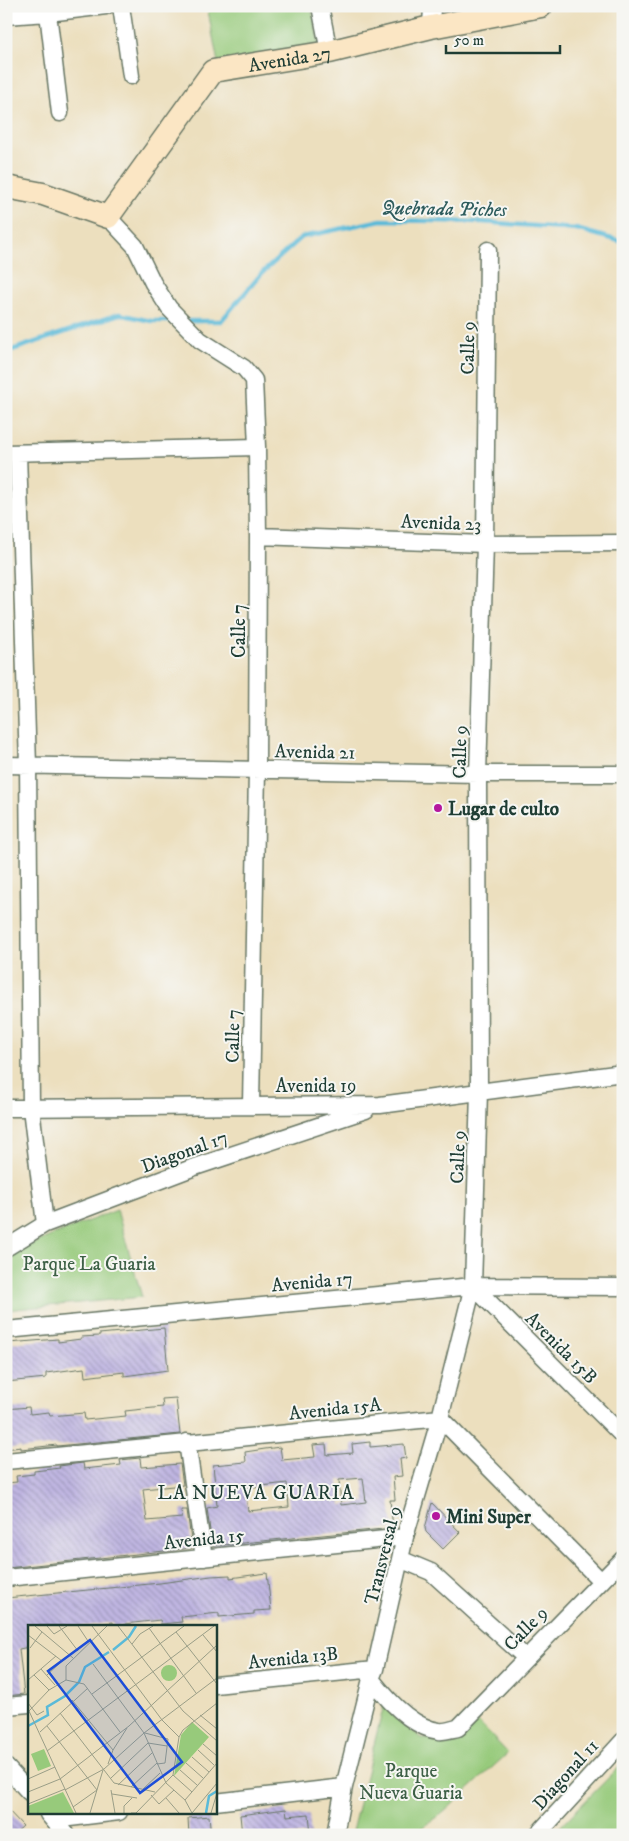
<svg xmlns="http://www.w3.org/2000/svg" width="629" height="1841" font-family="'IM FELL DW Pica',serif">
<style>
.green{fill:#97ca7b;stroke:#5b8458}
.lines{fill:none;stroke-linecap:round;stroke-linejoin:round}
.stream{stroke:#5abad8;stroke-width:4.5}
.building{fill:url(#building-back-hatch);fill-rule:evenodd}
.street-casing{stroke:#677664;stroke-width:19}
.secondary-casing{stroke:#677664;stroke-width:25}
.street{stroke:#fff;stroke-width:16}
.secondary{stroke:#fbe6c4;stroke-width:22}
.poi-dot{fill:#b5179e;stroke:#f6f6f2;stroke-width:2}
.labels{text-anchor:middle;stroke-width:4;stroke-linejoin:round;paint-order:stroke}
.street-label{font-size:19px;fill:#1f3d34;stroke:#f6f6f2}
.poi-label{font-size:19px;font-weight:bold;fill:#1f3d34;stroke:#f6f6f2;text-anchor:start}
.park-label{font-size:19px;fill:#3d6046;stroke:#f6f6f2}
.water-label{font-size:20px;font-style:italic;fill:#2e5c5d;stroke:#f6f6f2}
.neighbourhood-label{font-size:20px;letter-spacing:1px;fill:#1f3d34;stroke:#f6f6f2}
.inset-river{fill:none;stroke:#5abad8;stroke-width:2.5}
.inset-road{fill:none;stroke:#9a9e87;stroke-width:1}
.view{fill:#1d4ed8;fill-opacity:0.15;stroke:#1d4ed8;stroke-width:2.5}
.inset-edge{fill:none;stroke:#1f3d34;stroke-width:2.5}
</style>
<defs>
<pattern id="building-back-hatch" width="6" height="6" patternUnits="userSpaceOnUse" patternTransform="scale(1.25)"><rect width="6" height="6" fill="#c0b6e2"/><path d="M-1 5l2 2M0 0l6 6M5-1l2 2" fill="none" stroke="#9b95b8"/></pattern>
</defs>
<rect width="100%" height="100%" fill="#f6f6f2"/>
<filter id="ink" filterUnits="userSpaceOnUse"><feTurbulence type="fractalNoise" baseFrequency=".02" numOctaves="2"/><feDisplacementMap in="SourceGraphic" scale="10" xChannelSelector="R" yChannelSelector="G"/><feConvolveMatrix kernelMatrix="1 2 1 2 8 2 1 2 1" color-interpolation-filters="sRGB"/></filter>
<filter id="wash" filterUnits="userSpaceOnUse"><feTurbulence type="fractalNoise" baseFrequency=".0096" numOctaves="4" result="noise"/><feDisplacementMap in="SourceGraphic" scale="20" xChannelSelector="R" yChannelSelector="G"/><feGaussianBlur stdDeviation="1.12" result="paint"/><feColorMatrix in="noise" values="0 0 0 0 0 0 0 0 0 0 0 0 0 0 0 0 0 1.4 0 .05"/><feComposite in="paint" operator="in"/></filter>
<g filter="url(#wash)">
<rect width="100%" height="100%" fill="#ecdfbe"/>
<path class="green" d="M207,6H311L319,44L218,63Z
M117,1210L142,1297L6,1310V1256L55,1234Z
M385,1701L395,1718L422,1738L437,1740L458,1734L477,1721L508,1753L443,1813L413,1835H351Z
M623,1763V1835H552Z"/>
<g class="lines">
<path class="stream" d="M189,321H221L262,273L302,237L381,220L482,222L576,229L623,242
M6,352L119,314L151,321H176"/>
</g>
<g id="blocks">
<path class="building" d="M164,1328L168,1370L124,1376V1372L85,1377L84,1368L46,1373V1378L6,1382V1352H9L8,1343L58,1339V1342L81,1339V1337L99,1336V1334Z
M176,1398L180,1434L57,1446V1445L21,1449V1447L6,1449V1409L29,1407L30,1414L49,1412L50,1416L84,1413L85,1420L126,1416L125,1411L163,1407L162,1399Z
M370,1442V1447L404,1444L406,1458L400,1459L402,1476L393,1477L395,1500H390L393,1528L212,1546L207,1508L217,1506L213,1465L246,1462L245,1452L265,1449L280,1447L282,1460L315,1457L313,1445L326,1444L327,1455L353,1453L352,1444ZM363,1478L366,1502L341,1505L339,1480ZM287,1483L289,1507L248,1511L245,1488Z
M140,1458L141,1467L180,1464L183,1485L143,1489L147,1521L182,1518L181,1510H187L192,1548L7,1568L6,1483L17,1482L16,1476L34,1474V1471L60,1468L59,1466L83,1463L84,1469L121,1465L120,1460Z
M432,1503L460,1532L443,1549L426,1532L425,1528Z
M267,1573L271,1610L254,1611V1614L219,1617V1613L181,1617L182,1622L161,1624L160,1620L125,1624V1626H113V1622L88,1626H29V1647L19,1649L24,1694L6,1696V1598L160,1583L211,1576L230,1575V1578Z
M6,1808L23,1826L13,1835H6Z
M286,1809L287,1816L309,1814L311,1835H242L240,1815Z
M209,1816L211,1835H189L188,1818Z"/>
</g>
</g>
<g filter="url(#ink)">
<use href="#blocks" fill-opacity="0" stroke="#677664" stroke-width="1"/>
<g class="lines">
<g class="street-casing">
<path id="street" d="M121,6L131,76
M320,6L329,52
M48,13L60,113
M6,16L48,13L106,6
M431,27L432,6
M108,217L135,246L153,283L169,308L200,340L244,368L254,380L257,447L258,536L257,770L251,1105
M6,453L257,447
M18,453L28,765L31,1108L45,1224
M258,536L485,544L623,543
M6,765L478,774H623
M6,1108L380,1105L623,1073
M6,1248L45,1224L192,1168L366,1110
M473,1286L623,1436
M6,1330L473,1286L623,1287
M187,1442L204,1558
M6,1461L440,1418L600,1580
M400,1559L431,1572L525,1657
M6,1578L405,1537
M371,1679C386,1698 413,1728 439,1731C445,1732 452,1729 458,1728L623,1559
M215,1685L375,1669
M6,1706L29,1704
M6,1767L29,1792
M215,1802L344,1787
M48,1814L66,1835
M53,1820L119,1812
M335,1835L344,1787L371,1679L375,1669L405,1537L440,1418L473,1286L479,1092L478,774L485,544L488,250
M537,1835L623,1741"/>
</g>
<g class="secondary-casing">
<g id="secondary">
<path id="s1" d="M6,187L43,194L108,217L213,71L329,52L431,27L541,6"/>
</g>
</g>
<use href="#street" class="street"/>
<use href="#secondary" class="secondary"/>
</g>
</g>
<g class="poi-dot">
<circle cx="438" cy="808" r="5"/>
<circle cx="436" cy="1516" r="5"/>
</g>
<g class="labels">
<g class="street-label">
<text dy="7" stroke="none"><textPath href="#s1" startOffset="364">Avenida 27</textPath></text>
<text transform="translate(467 348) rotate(-89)" y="7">Calle 9</text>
<text transform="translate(441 522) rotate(2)" y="7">Avenida 23</text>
<text transform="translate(238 631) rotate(-90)" y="7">Calle 7</text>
<text transform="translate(315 751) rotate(1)" y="7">Avenida 21</text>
<text transform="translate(459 752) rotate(-89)" y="7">Calle 9</text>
<text transform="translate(232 1036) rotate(-89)" y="7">Calle 7</text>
<text x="316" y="1092">Avenida 19</text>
<text transform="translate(184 1151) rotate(-20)" y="7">Diagonal 17</text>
<text transform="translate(457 1157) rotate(-88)" y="7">Calle 9</text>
<text transform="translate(312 1281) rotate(-5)" y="7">Avenida 17</text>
<text transform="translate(562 1347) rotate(45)" y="7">Avenida 15B</text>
<text transform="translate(335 1408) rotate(-6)" y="7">Avenida 15A</text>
<text transform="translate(204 1538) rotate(-6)" y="7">Avenida 15</text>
<text transform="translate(382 1555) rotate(-76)" y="7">Transversal 9</text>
<text transform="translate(525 1628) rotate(-46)" y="7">Calle 9</text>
<text transform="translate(293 1657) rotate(-6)" y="7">Avenida 13B</text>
<text transform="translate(565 1774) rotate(-48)" y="7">Diagonal 11</text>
</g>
<g class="poi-label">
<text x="448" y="815">Lugar de culto</text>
<text x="446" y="1523">Mini Super</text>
</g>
<g class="park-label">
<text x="89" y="1270">Parque La Guaria</text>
<text x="411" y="1777">Parque<tspan x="411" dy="22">Nueva Guaria</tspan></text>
</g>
<g class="water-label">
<text transform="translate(444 208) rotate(1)" y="7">Quebrada Piches</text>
</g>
<g class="neighbourhood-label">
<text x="256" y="1499">LA NUEVA GUARIA</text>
</g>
</g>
<g transform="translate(28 1625)">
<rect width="189" height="189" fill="#ecdfbe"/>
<path d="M35,167L46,188H0V181Z" fill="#97ca7b"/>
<path d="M133 48a8 8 0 1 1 16 0a8 8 0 1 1-16 0ZM164,97L181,112L146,151L153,110ZM16,124L23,141L10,146L3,129Z" fill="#97ca7b"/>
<path class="inset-river" d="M85,25L101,12L108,1M0,101L20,90L19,82L37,71L51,57L57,42L81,27M178,188L181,171L189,166"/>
<path class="inset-road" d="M7,1L45,33M19,1L26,9L39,1M31,1L50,26M50,1L60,16M64,1L134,95L151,112M90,1L155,86L189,116M121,3L168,68M148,7L189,59M0,10L34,36L19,50M175,10L189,27M104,19L112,9L125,1M2,23L14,7M65,39L116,108L138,158L157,175L164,188M13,44L27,60M6,50L21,65M0,55L28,31M38,55L56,59L92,107M38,55V41L79,1M64,69L156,1M44,75L85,125M0,78L9,90L16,86M1,86L48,188M1,86L21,65L38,55M32,88L86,158L127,167M172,90L189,104M19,101L69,165M12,107L60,63M117,108L140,114L137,138L129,139M175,119L189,131M170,125L186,140M19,126L186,1M164,132L181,147M158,138L175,153M80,139L85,125L99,103M152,145L169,160M145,150L164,167M83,153L120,118L139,121M0,154L27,142M90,160L124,128M103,162L129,138M115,164L132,148M37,165L76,144L116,108L189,53M83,165L87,188M0,167L32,154L101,101L189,20M84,169L109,173M123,170L131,179L146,165M138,173L151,188M157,175L189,138M0,179L37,164M45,182L69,165M62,188L75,145M96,188V181L104,173M103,188H108L145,150L151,112L155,105L189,78M164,188L189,158M183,188L189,168"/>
<path class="view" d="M62,15L154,137L112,168L20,46Z"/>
<rect width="189" height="189" class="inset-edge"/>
</g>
<rect width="629" height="1841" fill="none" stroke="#f6f6f2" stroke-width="25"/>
<path d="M446 45v8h114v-8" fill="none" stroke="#1f3d34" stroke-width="2.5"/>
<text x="454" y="45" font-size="15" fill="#1f3d34" stroke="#f6f6f2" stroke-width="4" paint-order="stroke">50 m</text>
</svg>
